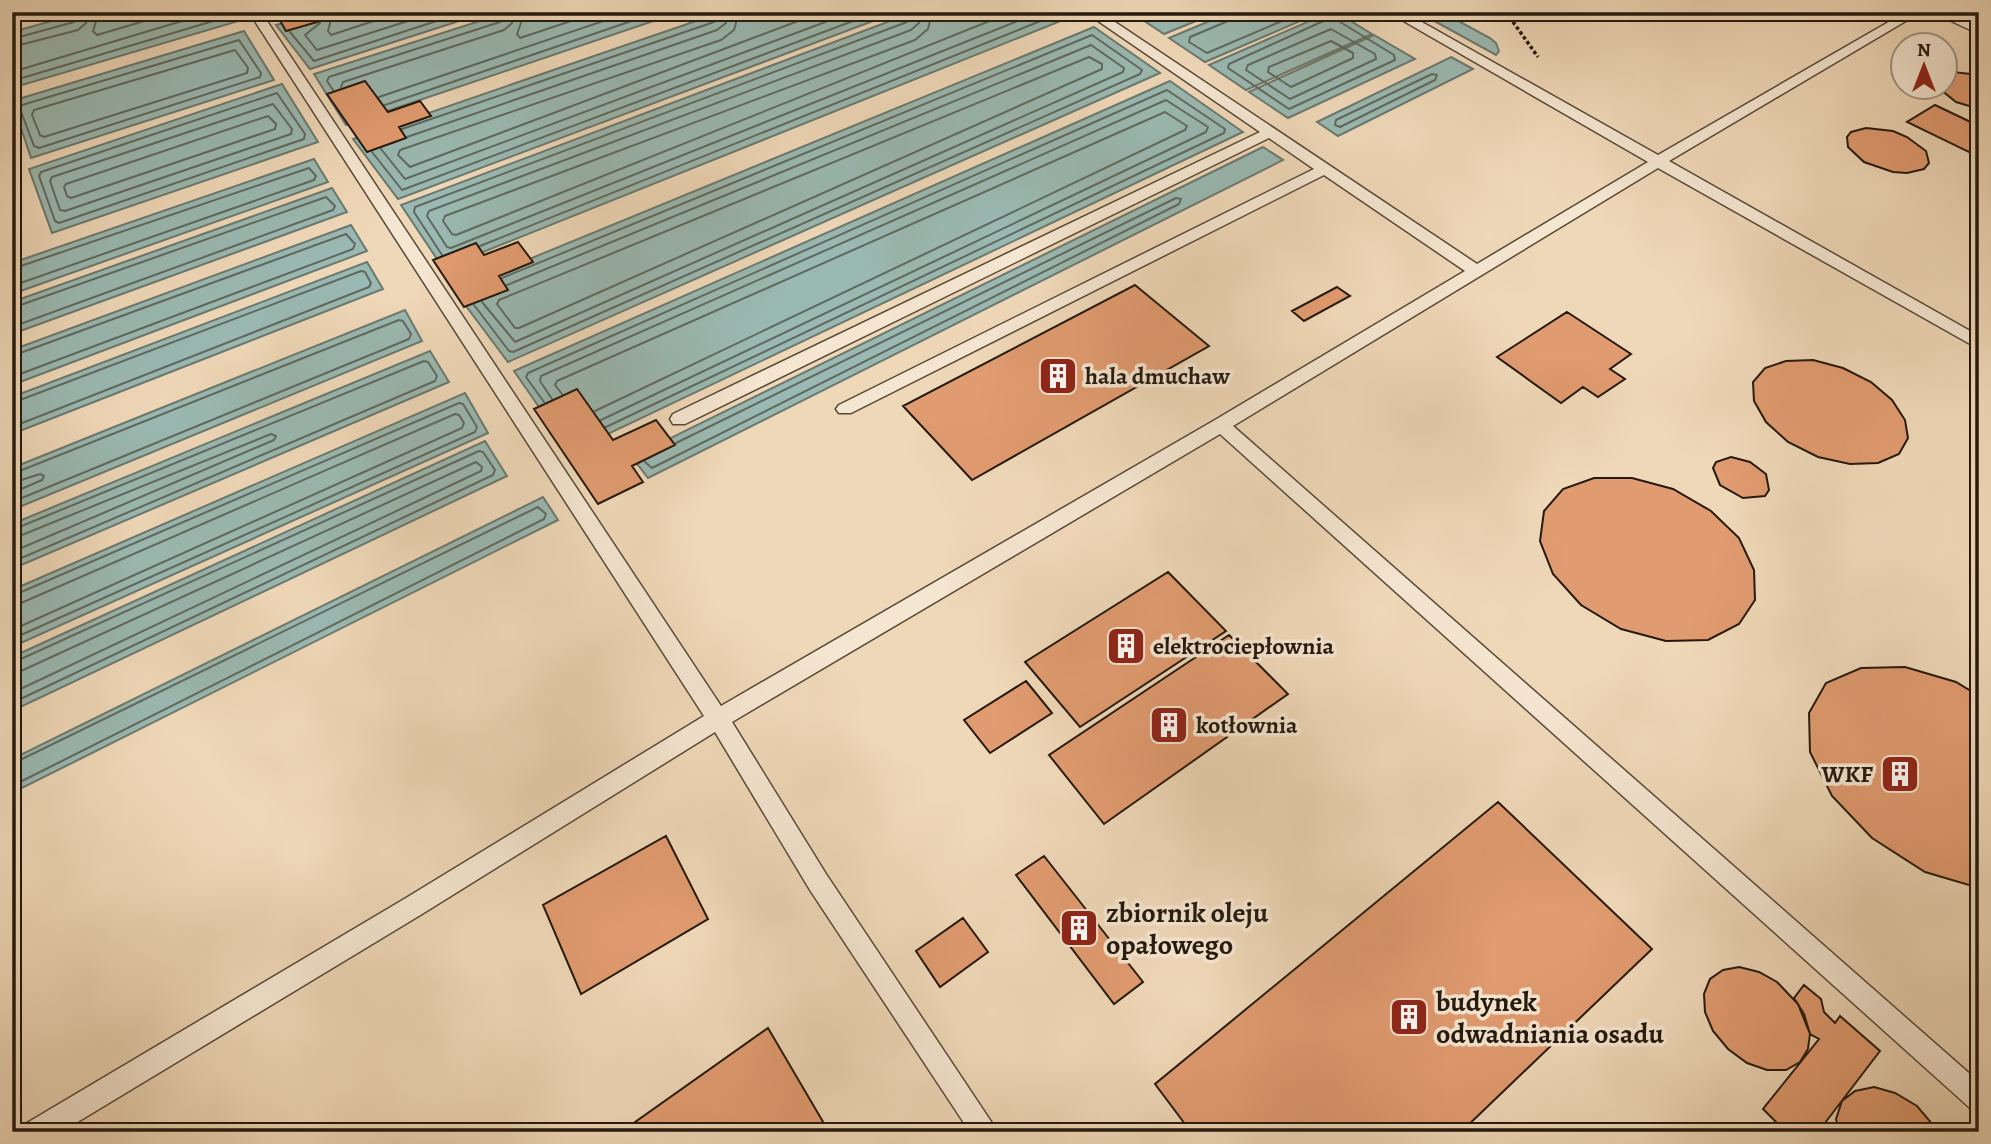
<svg xmlns="http://www.w3.org/2000/svg" width="1991" height="1144" font-family="Alegreya,serif">
<style>
.water{fill:#9ab9b2;stroke:#6b7970;stroke-width:2}
.lines{fill:none;stroke-linecap:round;stroke-linejoin:round}
.shore{stroke:#5f6960;stroke-width:2}
.building{fill:#e19b70;stroke:#24190e;stroke-width:2}
.service-casing{stroke:#574938;stroke-width:3}
.path{stroke:#24190e;stroke-width:3.5;stroke-dasharray:3.5 2.5;stroke-linecap:butt}
.service{fill:#f5e6d1;fill-rule:evenodd}
.labels{text-anchor:middle;stroke-width:7;stroke-linejoin:round;paint-order:stroke}
.poi-label{font-size:24px;font-weight:bold;fill:#24190e;stroke:#f5e6d1;text-anchor:start}
.near-poi-label{font-size:28px;font-weight:bold;fill:#24190e;stroke:#f5e6d1;text-anchor:start}
</style>
<rect width="100%" height="100%" fill="#efd8b8"/>
<filter id="stains"><feTurbulence type="fractalNoise" baseFrequency=".00286" numOctaves="4"/><feColorMatrix values="0 0 0 0 .2 0 0 0 0 .09 0 0 0 0 .02 0 0 0 .5 -.17"/></filter>
<radialGradient id="worn" r=".72"><stop offset=".6" stop-color="#630" stop-opacity="0"/><stop offset="1" stop-color="#630" stop-opacity=".3"/></radialGradient>
<path class="water" d="M84,12H238L242,20L12,88V32Z
M317,12H487L310,69L276,25Z
M508,12H680L346,125L314,74Z
M722,12H897L398,199L353,139Z
M914,12H1068L1073,16L443,268L401,205Z
M1131,12H1218L1164,34Z
M1231,12H1321L1205,62L1169,38Z
M1330,12H1336L1372,34L1246,90L1209,65Z
M1418,12H1442L1490,38L1496,43L1499,51L1496,55Z
M1094,27L1160,73L508,362L454,290Z
M244,31L274,80L31,158L12,101Z
M1374,35L1415,59L1288,118L1249,92Z
M1451,57L1473,69L1338,136L1317,122Z
M1170,81L1243,132L570,452L514,371Z
M282,84L318,142L52,233L29,169Z
M1263,147L1283,160L648,478L632,457Z
M314,159L328,182L12,294V263Z
M332,188L347,212L12,334V302Z
M351,225L367,251L12,385V350Z
M367,262L383,289L12,434V397Z
M405,310L422,341L12,510V468Z
M430,351L449,382L12,569V524Z
M465,393L488,433L12,647V590Z
M485,441L507,476L12,711V657Z
M543,497L558,520L12,793V759Z"/>
<g class="lines">
<path class="shore" d="M99,12L93,31L97,35L175,12
M333,12L328,31L331,35L401,12
M525,12L517,34L520,38L598,12
M739,12L734,30L721,40L400,150L398,155L410,167L822,12
M921,12L919,23L911,30L429,211L427,216L447,247L451,248L1040,12
M932,12L928,29L915,40L445,216L443,221L452,234L456,235L1012,12
M1231,12L1228,21L1190,37L1189,42L1207,53L1303,12
M1332,17L1394,55L1395,60L1289,109L1228,68L1229,64Z
M320,23L305,35L317,50L436,12
M1331,29L1375,54L1376,59L1290,99L1246,70L1248,65Z
M290,32L314,61L464,12
M12,39L74,22L80,12
M239,40L261,73L260,77L39,148L34,146L20,109L22,105Z
M1331,41L1353,53V58L1291,87L1268,72L1269,67Z
M12,47L78,30L86,23L88,12
M235,50L248,68L247,73L44,137L40,135L32,115L34,110Z
M1089,57L1102,64V69L519,328H515L497,304L499,300Z
M12,72L212,12
M1432,74L1437,75L1435,80L1340,127L1335,125L1336,120Z
M12,81L230,16L232,12
M341,87L343,82L504,30L512,23L514,12
M333,90L327,81L329,77L500,22L505,12
M277,93L305,134L304,139L59,223L55,221L39,176L41,172Z
M379,97L630,12
M273,104L292,129L291,134L65,211L60,210L50,181L52,177Z
M385,105L658,12
M268,116L276,124L275,129L71,198L67,196L64,187L66,184Z
M402,129L714,22L719,18L720,12
M407,137L717,30L726,23L728,12
M381,149L405,179L852,12
M372,152L402,190L877,12
M480,246L1063,12
M442,255L414,212L415,207L907,22L912,18L913,12
M12,269L309,168L316,176L314,180L12,286
M482,302L515,342L1123,72L1124,68L1091,45L507,285
M474,305L509,351L513,352L1140,74L1142,70L1092,35L502,278
M12,308L326,197L335,206L333,210L12,327
M12,356L346,234L355,244L353,249L12,377
M562,394L555,385L557,381L1165,112L1187,126L1185,130L595,411
M552,399L540,381L541,376L1166,100L1208,127L1206,132L601,420
M544,402L526,377L528,373L1167,90L1225,129L1224,133L606,427
M12,403L361,271L365,272L371,283L369,287L12,427
M645,462L652,468L1179,204L1181,199L1176,198L676,443
M12,474L399,320L403,321L411,334L409,339L12,502
M12,483L40,474L44,476L42,480L12,493
M12,530L424,361L428,362L437,376L435,381L12,562
M12,539L271,434L276,436L274,440L12,552
M12,596L459,403L463,404L477,427L475,432L12,639
M12,604L21,603L455,414L459,415L464,423L462,428L12,630
M12,663L479,451L483,452L495,470L493,475L12,703
M12,672L21,671L476,462L482,467L481,471L12,693
M12,764L538,507L546,514L544,519L12,786"/>
</g>
<path class="building" d="M275,12H315L321,21L286,31Z
M1953,72L1979,75V109L1956,102L1940,89L1946,88V74Z
M365,81L388,112L420,101L431,116L399,127L406,138L367,152L327,94Z
M1935,105L1979,126V153L1975,155L1907,122Z
M1866,128L1893,131L1907,137L1926,151L1929,163L1924,169L1907,173L1893,172L1864,162L1848,147L1847,137L1851,132Z
M518,242L533,262L499,276L508,290L464,307L433,260L476,243L484,255Z
M1135,285L1209,346L972,480L903,406Z
M1337,287L1350,296L1304,321L1292,311Z
M1567,312L1631,354L1610,369L1625,379L1598,397L1583,387L1561,403L1497,357Z
M1813,360L1843,368L1871,382L1892,400L1905,420L1908,438L1899,454L1878,463L1850,464L1818,457L1788,442L1766,422L1754,401L1753,382L1765,368L1786,361Z
M577,389L613,440L656,420L675,445L632,466L643,482L598,504L534,409Z
M1731,457L1750,462L1766,474L1769,490L1765,496L1743,498L1720,485L1713,468L1716,462Z
M1594,478H1632L1673,489L1711,511L1739,538L1754,570L1755,600L1739,624L1708,640L1666,641L1621,629L1581,605L1553,574L1540,541L1544,511L1563,489Z
M1168,572L1226,631L1080,727L1025,662Z
M1229,635L1288,694L1104,824L1049,755Z
M1905,667L1956,682L1979,696V888L1925,872L1872,838L1832,796L1810,752L1809,713L1826,683L1861,668Z
M1026,681L1052,713L990,753L964,720Z
M1498,802L1652,949L1461,1132H1191L1155,1084Z
M666,836L708,919L581,994L543,905Z
M1044,856L1143,982L1114,1004L1016,875Z
M963,918L988,952L940,987L916,951Z
M1739,967L1759,972L1777,982L1798,1004L1810,1034L1808,1049L1800,1062L1786,1070H1767L1747,1063L1728,1049L1713,1031L1705,1012L1704,994L1710,979L1723,970Z
M1804,985L1821,999L1824,1012L1835,1023L1840,1016L1880,1051L1818,1132H1786L1763,1109L1819,1039L1810,1034L1804,1014L1794,998Z
M768,1028L829,1132H621Z
M1874,1087L1895,1093L1917,1106L1939,1132H1839L1836,1119L1842,1101L1855,1091Z"/>
<g class="lines">
<g class="service-casing">
<path id="service" d="M249,12H261L721,706L1215,420L1465,271L1324,175L851,413H839L836,409L839,405L1314,169L1269,138L685,424H673L670,419L673,414L1260,132L1085,12H1100L1477,264L1648,162L1388,12H1404L1658,155L1906,12H1921L1669,161L1979,336V349L1658,168L1233,426L1979,1082V1112L1970,1108L1220,434L732,722L826,874L998,1132H970L810,890L715,732L422,914L61,1132H23L27,1123L406,898L704,716Z
M1932,12H1949L1979,25V34Z"/>
</g>
<path class="path" d="M1506,12L1538,57"/>
<use href="#service" class="service"/>
</g>
<defs>
<g id="building-square" transform="scale(2.0125)"><rect x="-9" y="-9" width="18" height="18" rx="4" fill="#8f2418" stroke="#f5e6d1"/><path d="M-4-6H4V6H1V3H-1V6H-4ZM-2.5-4.3h1.7v1.8h-1.7ZM.8-4.3h1.7v1.8H.8ZM-2.5-1h1.7V.8h-1.7ZM.8-1h1.7V.8H.8Z" fill="#fff"/></g>
</defs>
<g fill-rule="evenodd">
<use href="#building-square" x="1058" y="376"/>
<use href="#building-square" x="1126" y="646"/>
<use href="#building-square" x="1169" y="725"/>
<use href="#building-square" x="1900" y="774"/>
<use href="#building-square" x="1079" y="928"/>
<use href="#building-square" x="1409" y="1017"/>
</g>
<g class="labels">
<g class="poi-label">
<text x="1085" y="384">hala dmuchaw</text>
<text x="1153" y="654">elektrociepłownia</text>
<text x="1196" y="733">kotłownia</text>
<text x="1873" y="782" text-anchor="end">WKF</text>
</g>
<g class="near-poi-label">
<text x="1106" y="922">zbiornik oleju<tspan x="1106" dy="32">opałowego</tspan></text>
<text x="1436" y="1011">budynek<tspan x="1436" dy="32">odwadniania osadu</tspan></text>
</g>
</g>
<rect width="1991" height="1144" fill="none" stroke="#efd8b8" stroke-width="42"/>
<rect x="14" y="14" width="1963" height="1116" fill="none" stroke="#24190e" stroke-width="3.5"/>
<rect x="21" y="21" width="1949" height="1102" fill="none" stroke="#24190e" stroke-width="2"/>
<g transform="translate(1924 66)"><circle r="33" fill="#f5e6d1" stroke="#a19483" stroke-width="2"/>
<path d="M0-5L12 26L0 18L-12 26Z" fill="#8f2418"/>
<text y="-10" font-size="19" font-weight="bold" text-anchor="middle" fill="#24190e">N</text>
</g>
<rect width="100%" height="100%" filter="url(#stains)"/>
<rect width="100%" height="100%" fill="url(#worn)"/>
</svg>
